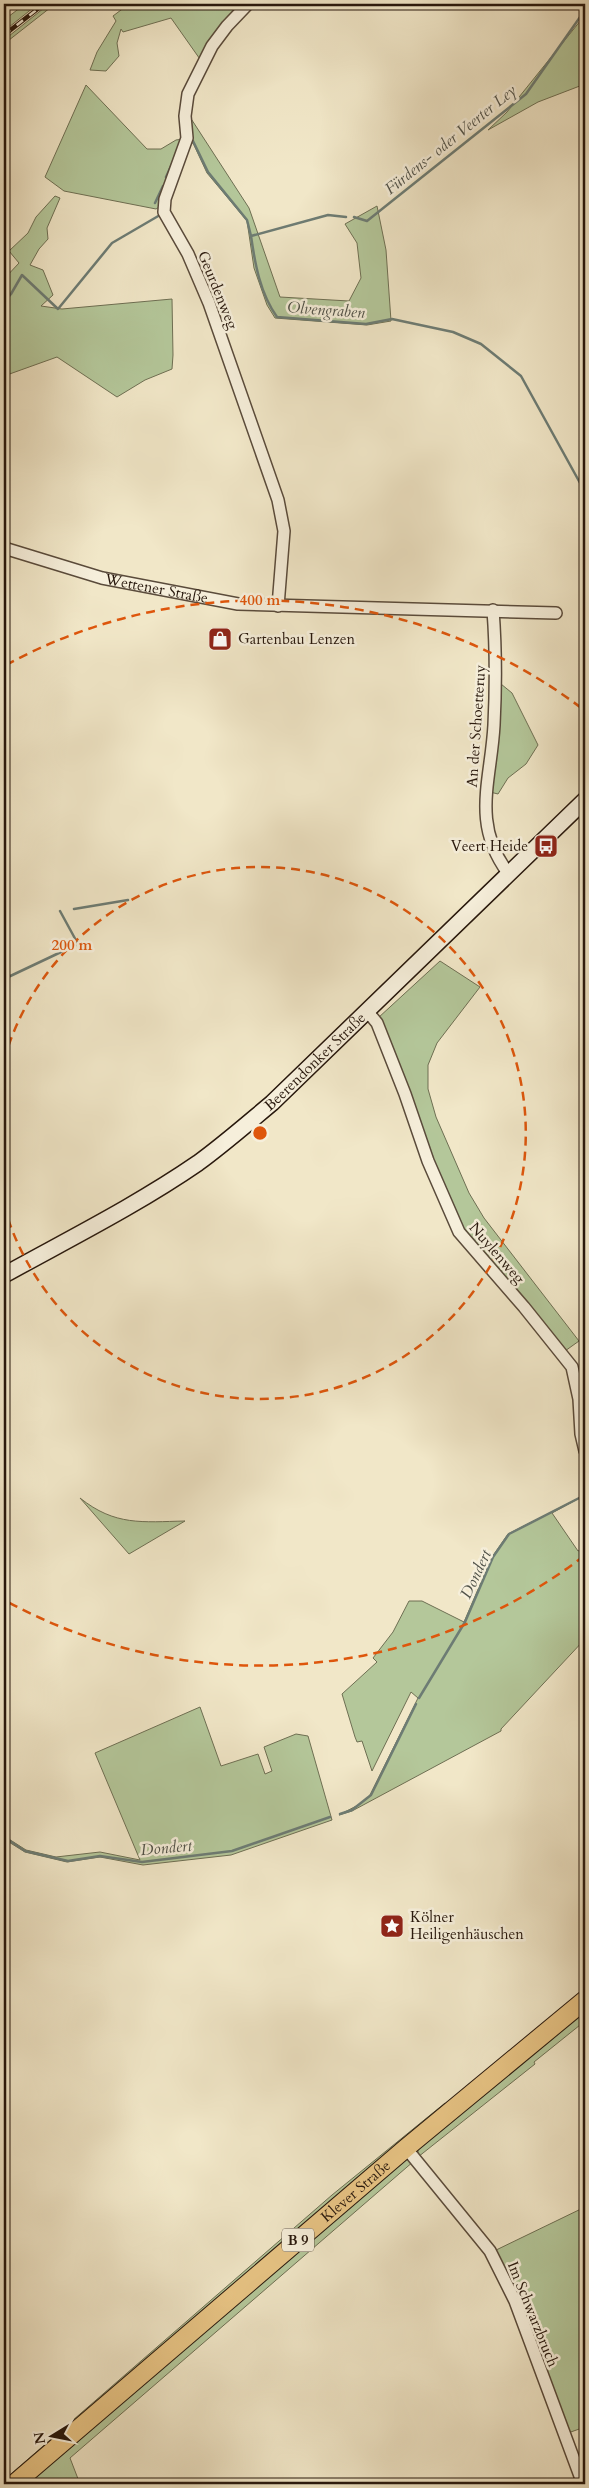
<svg xmlns="http://www.w3.org/2000/svg" width="589" height="2488" font-family="Cardo,serif">
<style>
.green{fill:#b4c79a;stroke:#6e6f53}
.lines{fill:none;stroke-linecap:round;stroke-linejoin:round}
.stream{stroke:#6d7c74;stroke-width:2.5}
.street-casing{stroke:#5a4b3b;stroke-width:14}
.secondary-casing{stroke:#27170c;stroke-width:18}
.primary-casing{stroke:#27170c;stroke-width:20}
.street{stroke:#f6efdb;stroke-width:11}
.secondary{stroke:#f6efdb;stroke-width:15}
.primary{stroke:#e8c484;stroke-width:18}
.rail-casing{stroke:#27170c;stroke-width:4.5}
.rail{stroke:#f6efdb;stroke-width:2.5;stroke-dasharray:8;stroke-linecap:butt}
.ring{fill:none;stroke:#de560c;stroke-width:2.5;stroke-dasharray:9 6}
.labels{text-anchor:middle;stroke-width:5;stroke-linejoin:round;paint-order:stroke}
.shield{fill:#f6efdb;stroke:#65584a;stroke-width:1}
.shield-label{font-size:14px;font-weight:bold;fill:#27170c}
.street-label{font-size:15px;fill:#27170c;stroke:#f6efdb}
.poi-label{font-size:15px;fill:#27170c;stroke:#f6efdb;text-anchor:start}
.water-label{font-size:16px;font-style:italic;fill:#505249;stroke:#f6efdb}
.centre{fill:#de560c;stroke:#f6efdb;stroke-width:2.5}
.ring-label{font-size:15px;text-anchor:middle;font-weight:bold;fill:#de560c;stroke:#f6efdb;stroke-width:5;stroke-linejoin:round;paint-order:stroke}
</style>
<rect width="100%" height="100%" fill="#f1e7c8"/>
<filter id="stains"><feTurbulence type="fractalNoise" baseFrequency=".004" numOctaves="4"/><feColorMatrix values="0 0 0 0 .2 0 0 0 0 .09 0 0 0 0 .02 0 0 0 .5 -.17"/></filter>
<radialGradient id="worn" r=".72"><stop offset=".6" stop-color="#630" stop-opacity="0"/><stop offset="1" stop-color="#630" stop-opacity=".3"/></radialGradient>
<path class="green" d="M25,4H38L4,31V20Z
M49,4H55L4,44V40Z
M129,4H245L202,62L171,18L123,32L121,29L117,43L119,56L106,71L90,70L97,52L116,21L113,16Z
M585,15V84L538,102L488,130L507,112Z
M86,85L147,149H161L176,140L183,139L161,206L156,209L64,191L45,177Z
M188,114L249,208L280,297L349,301L361,278L357,243L345,224L377,206L386,250L391,321L367,325L275,318L267,305L254,268L247,221L207,173L193,143H190Z
M55,196L60,198L47,228L48,239L39,249L30,265L43,270L53,295L41,306L62,309L172,299L173,355L172,369L145,380L117,397L57,357L4,376V279L19,263L9,251L28,233L36,217Z
M501,684L512,693L538,745L526,764L508,778L498,794L490,792Z
M440,961L480,987L437,1043L428,1065V1089L436,1117L469,1193L484,1218L579,1341L565,1351L461,1231L378,1018Z
M585,1495L552,1513L578,1551L585,1548V1639L501,1729V1731L352,1811L339,1815L362,1803L370,1795L418,1698L411,1692L372,1771L362,1741L357,1742L355,1737L342,1694L377,1662L373,1658L393,1632L409,1601H422L464,1622L492,1557L508,1534Z
M80,1498C115,1526 142,1522 185,1521L129,1554Z
M200,1707L221,1766L258,1754L265,1774L272,1771L264,1747L296,1734L308,1736L332,1820L231,1855L143,1865L100,1857L67,1862L25,1852L4,1839V1836L26,1850L56,1857L100,1852L140,1860L95,1753Z
M585,2007V2021L534,2062L535,2064L418,2157V2146Z
M445,2103V2109L4,2484V2480L332,2195Z
M407,2158L414,2161L70,2458L80,2484H21Z
M585,2207V2427L565,2434L492,2252Z"/>
<g class="lines">
<path class="stream" d="M193,141L208,172L247,220L251,236L328,215L346,217
M166,177L172,164
M155,203L163,186
M354,217L367,221L526,94L585,10
M251,236C255,264 260,293 277,317L366,324L392,319L453,332L481,344L521,376L585,492
M4,302L11,294L22,275L58,309L112,243L160,215
M74,909L128,900
M4,979L78,944L60,911
M419,1698L465,1622L493,1557L509,1534L585,1495
M340,1814L352,1810L371,1795L416,1704
M4,1837L25,1851L68,1861L100,1856L142,1862L232,1851L330,1817"/>
<g class="street-casing">
<g id="street">
<path d="M248,4L227,26L212,46L188,94L185,116L187,138L165,199L164,212L188,254L209,303L278,500L284,531L278,606"/>
<path id="s1" d="M4,548L102,578L238,604L556,613"/>
<path d="M493,610C496,649 496,685 494,725C491,781 471,823 508,873"/>
<path d="M367,1011L377,1023L405,1094L428,1161L459,1232L524,1307L572,1367L579,1399L581,1434L585,1451"/>
<path d="M406,2148L490,2251L515,2301L583,2484"/>
</g>
</g>
<g class="secondary-casing">
<g id="secondary">
<path id="s2" d="M4,1275C69,1239 137,1205 198,1163C224,1144 248,1123 272,1103L585,800"/>
</g>
</g>
<g class="primary-casing">
<g id="primary">
<path id="s3" d="M14,2484L406,2148L585,2000"/>
</g>
</g>
<use href="#street" class="street"/>
<use href="#secondary" class="secondary"/>
<use href="#primary" class="primary"/>
<g class="rail-casing">
<path id="rail" d="M4,35L44,4"/>
</g>
<use href="#rail" class="rail"/>
</g>
<g class="ring">
<path d="M4 1060A266 266 0 1 1 4 1206"/>
<path d="M584 1556A533 533 0 0 1 6 1601M6 665A533 533 0 0 1 584 710"/>
</g>
<defs>
<g id="shop-square" transform="scale(1.25)"><rect x="-9" y="-9" width="18" height="18" rx="4" fill="#8f2418" stroke="#f6efdb"/><path d="M-5-2.5h2.3a2.7 3.5 0 0 1 5.4 0H5L5.5 6h-11ZM-1.5-2.5h3a1.5 2.3 0 0 0-3 0Z" fill="#fff"/></g>
<g id="bus-square" transform="scale(1.25)"><rect x="-9" y="-9" width="18" height="18" rx="4" fill="#8f2418" stroke="#f6efdb"/><path d="M-5-6H5V4H4V6H2V4H-2V6H-4V4H-5ZM-3.5-4V0h7V-4ZM-3.5 1.2v1.5H-2V1.2ZM2 1.2v1.5H3.5V1.2Z" fill="#fff"/></g>
<g id="sight-square" transform="scale(1.25)"><rect x="-9" y="-9" width="18" height="18" rx="4" fill="#8f2418" stroke="#f6efdb"/><path d="M0-6L1.8-2.2L6-1.7L2.9 1.2L3.7 5.4L0 3.3L-3.7 5.4L-2.9 1.2L-6-1.7L-1.8-2.2Z" fill="#fff"/></g>
</defs>
<g fill-rule="evenodd">
<use href="#shop-square" x="220" y="639"/>
<use href="#bus-square" x="546" y="846"/>
<use href="#sight-square" x="392" y="1926"/>
</g>
<g class="labels">
<rect class="shield" x="282" y="2228.5" width="32" height="23" rx="4"/>
<g class="shield-label">
<text x="298" y="2245">B 9</text>
</g>
<g class="street-label">
<text transform="translate(218 290) rotate(68)" y="5">Geurdenweg</text>
<text dy="5" stroke="none"><textPath href="#s1" startOffset="158">Wettener Straße</textPath></text>
<text transform="translate(476 726) rotate(-86)" y="5">An der Schoetteruy</text>
<text dy="5" stroke="none"><textPath href="#s2" startOffset="379">Beerendonker Straße</textPath></text>
<text transform="translate(497 1253) rotate(49)" y="5">Nuylenweg</text>
<text dy="5" stroke="none"><textPath href="#s3" startOffset="450">Klever Straße</textPath></text>
<text transform="translate(533 2314) rotate(68)" y="5">Im Schwarzbruch</text>
</g>
<g class="poi-label">
<text x="238" y="644">Gartenbau Lenzen</text>
<text x="528" y="851" text-anchor="end">Veert Heide</text>
<text x="410" y="1922">Kölner<tspan x="410" dy="17">Heiligenhäuschen</tspan></text>
</g>
<g class="water-label">
<text transform="translate(450 139) rotate(-39)" y="6">Fürdens- oder Veerter Ley</text>
<text transform="translate(326 309) rotate(4)" y="6">Olvengraben</text>
<text transform="translate(475 1574) rotate(-65)" y="6">Dondert</text>
<text transform="translate(166 1847) rotate(-5)" y="6">Dondert</text>
</g>
</g>
<circle cx="260" cy="1133" r="8" class="centre"/>
<g class="ring-label">
<text x="260" y="605">400 m</text>
<text x="72" y="950">200 m</text>
</g>
<rect width="589" height="2488" fill="none" stroke="#f1e7c8" stroke-width="20"/>
<rect x="5" y="5" width="579" height="2478" fill="none" stroke="#27170c" stroke-width="2.5"/>
<rect x="10" y="10" width="569" height="2468" fill="none" stroke="#27170c"/>
<g transform="translate(52 2436) rotate(260)" stroke="#f6efdb" stroke-width="4" paint-order="stroke">
<path d="M0-4L9 19L0 12L-9 19Z" fill="#27170c"/>
<text y="-8" font-size="14" font-weight="bold" text-anchor="middle" fill="#27170c">N</text>
</g>
<rect width="100%" height="100%" filter="url(#stains)"/>
<rect width="100%" height="100%" fill="url(#worn)"/>
</svg>
